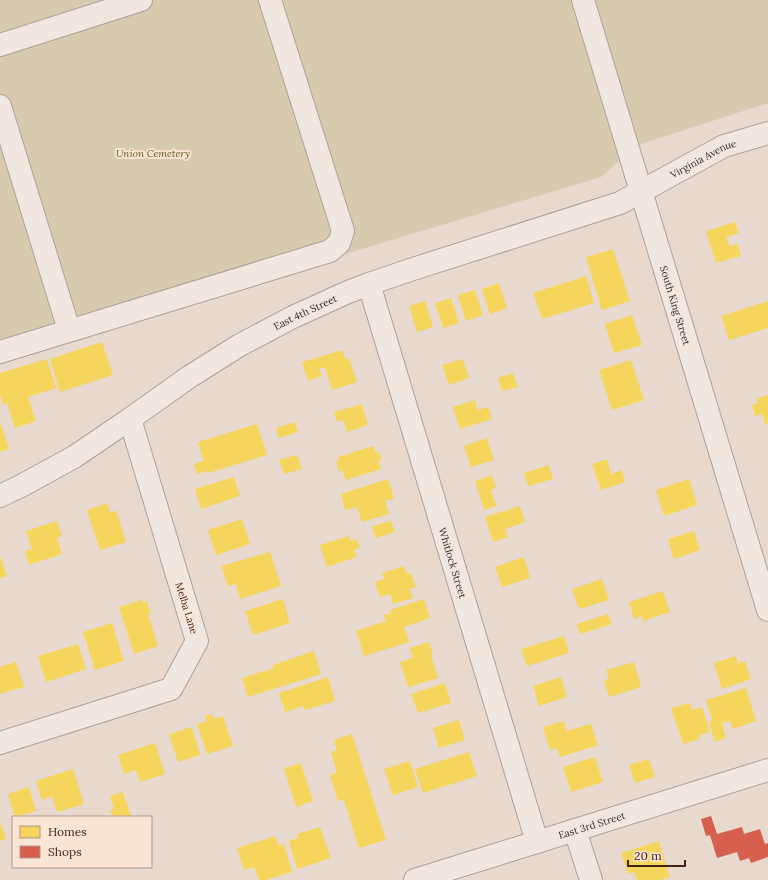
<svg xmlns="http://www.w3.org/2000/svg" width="768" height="880" font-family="Lora,serif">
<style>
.cemetery{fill:#d6cbaf}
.homes{fill:#f6d55c}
.shops{fill:#d6604d}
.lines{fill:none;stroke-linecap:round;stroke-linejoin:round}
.minor-casing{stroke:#ad9e97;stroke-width:24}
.minor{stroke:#f0e7e1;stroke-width:22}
.labels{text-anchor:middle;stroke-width:4;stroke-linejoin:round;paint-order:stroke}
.park-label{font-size:10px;font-style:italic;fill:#5d5b21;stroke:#fae4d4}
.street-label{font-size:10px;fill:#3e231d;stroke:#fae4d4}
</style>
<rect width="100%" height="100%" fill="#e8d9ce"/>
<path class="cemetery" d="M0,0H768V103L635,146L601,177L0,358Z"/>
<path class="homes" d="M735,222L739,233L726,237L730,246L738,244L741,256L716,263L706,231Z
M613,249L630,301L602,310L586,257Z
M586,276L594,303L542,319L533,293Z
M499,283L507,308L490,314L482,289Z
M475,290L483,315L466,321L458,295Z
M451,298L459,323L443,328L435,303Z
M425,301L433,327L417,332L409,306Z
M768,301V328L729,340L721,316Z
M632,315L642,345L614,353L605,324Z
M102,342L113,375L60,392L50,359Z
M342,350L345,359L349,358L357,382L332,390L325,367L319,369L322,376L308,381L302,362Z
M47,359L56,388L28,397L36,421L15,428L7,403L3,405L0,394V373Z
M463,359L469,378L449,385L442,365Z
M631,360L644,400L612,410L599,370Z
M513,373L518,387L502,391L498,378Z
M768,395V423L765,424L762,414L755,416L752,405L758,403L757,398Z
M475,400L478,410L488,407L492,419L460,429L453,407Z
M362,404L368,425L347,432L343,420L337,422L334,412Z
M0,421L9,449L0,452Z
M295,422L298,432L279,438L276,428Z
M257,424L267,455L208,473L207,471L197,474L194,464L204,461L198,442Z
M487,438L494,460L471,467L464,446Z
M373,446L376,453L379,452L382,460L378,461L381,469L346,480L342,470L339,471L336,462L339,461L338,457Z
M297,455L302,469L284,474L279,460Z
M607,459L611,474L622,470L625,482L601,490L592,464Z
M549,465L553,479L528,486L524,473Z
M492,475L496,488L491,490L496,506L484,510L475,481Z
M234,477L240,496L201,509L195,489Z
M388,479L394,498L385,501L389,514L362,522L357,507L345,510L341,494Z
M689,479L697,505L664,516L656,490Z
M107,503L110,513L116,510L126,542L100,550L87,510Z
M520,506L525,522L505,529L508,537L493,542L485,517Z
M242,519L250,544L216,555L208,530Z
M57,521L62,536L57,538L62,554L29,565L25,551L32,549L26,531Z
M391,521L395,532L376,538L372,526Z
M694,531L700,550L674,559L668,539Z
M349,536L350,541L357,539L360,548L354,550L357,557L327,567L320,545Z
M270,552L281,586L240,599L236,584L228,586L221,566Z
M0,556L7,576L0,578Z
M524,557L530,578L502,587L495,567Z
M404,566L407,574L411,573L416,587L409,589L413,598L393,604L390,594L380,597L375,582L384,579L382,573Z
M602,579L609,600L579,609L572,589Z
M663,591L670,612L643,621L641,616L634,619L629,602Z
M283,599L290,623L253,635L245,611Z
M424,599L430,618L404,627L409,642L364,656L356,631L386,621L384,615L391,613L390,610Z
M142,600L143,603L147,601L151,613L148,614L158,646L134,654L119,607Z
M608,614L612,624L580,634L577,624Z
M112,623L124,661L95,670L83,632Z
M564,636L569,653L527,666L521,649Z
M429,642L433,655L431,656L438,678L408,687L400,662L413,658L410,648Z
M78,644L86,669L46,682L38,656Z
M314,651L321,674L248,697L242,678L274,668L273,665Z
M736,656L738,664L745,661L751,679L722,689L714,663Z
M16,662L24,687L0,694V667Z
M634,662L641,687L609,697L604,681L609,679L606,670Z
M328,677L335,701L305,710L303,706L285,712L279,693Z
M561,677L567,697L539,706L533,686Z
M445,683L451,703L418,713L411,694Z
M746,688L756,721L733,729L730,721L722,723L726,738L715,742L709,722L712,720L706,700Z
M690,703L692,710L702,707L710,732L699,735L700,739L683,744L671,708Z
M212,714L214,719L223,716L233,746L207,754L197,724L207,721L205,716Z
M459,720L465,740L439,748L433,728Z
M564,721L567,731L591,724L598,745L560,757L557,748L550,750L543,727Z
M192,727L200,755L178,762L169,734Z
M352,734L386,840L359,848L344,800L338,801L330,775L337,773L331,752L337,750L334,740Z
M155,743L165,774L140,782L136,770L124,774L118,755Z
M469,752L477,776L423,793L415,769Z
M595,757L603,782L571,792L563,767Z
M649,759L655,777L635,783L629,765Z
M410,761L418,787L393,795L384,769Z
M301,763L313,801L296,807L284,768Z
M73,769L84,804L57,812L52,796L42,800L36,781Z
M29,787L36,811L15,817L8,794Z
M123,792L131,817H113L110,810L114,809L110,796Z
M0,821L6,839L0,841Z
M320,827L331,858L297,869L289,841L298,838L297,834Z
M275,836L279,846L284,844L292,872L266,880H259L254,867L244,870L237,848Z
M659,841L670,877L661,880H637L634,872L628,874L621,853Z"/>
<path class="shops" d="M711,816L717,834L742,827L744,834L760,829L765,844L768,843V857L751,863L749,858L740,861L737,852L717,858L710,835L706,836L701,819Z"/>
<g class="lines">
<g class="minor-casing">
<g id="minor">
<path id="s1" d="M583,0L768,610"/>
<path d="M0,45L141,0"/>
<path d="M0,106L69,330"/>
<path id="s2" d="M369,284L537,842"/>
<path d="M0,352L330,251L339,243L343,231L270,0"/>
<path id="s3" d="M0,496L21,486L74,457L130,419L189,377L240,345L293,317L348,292L369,284L413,269L620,203L724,146L768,133"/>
<path d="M0,743L171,689L197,641L130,419"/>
<path d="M575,830L591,880"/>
<path id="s4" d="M415,880L768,770"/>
</g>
</g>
<use href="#minor" class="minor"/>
</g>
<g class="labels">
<g class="park-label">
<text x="153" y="157">Union Cemetery</text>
</g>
<g class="street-label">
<text dy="4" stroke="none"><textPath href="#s3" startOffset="785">Virginia Avenue</textPath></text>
<text dy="4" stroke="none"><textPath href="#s1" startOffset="319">South King Street</textPath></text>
<text dy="4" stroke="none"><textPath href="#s3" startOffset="357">East 4th Street</textPath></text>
<text dy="4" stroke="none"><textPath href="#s2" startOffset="291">Whitlock Street</textPath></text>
<text transform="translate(187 608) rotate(73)" y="4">Melba Lane</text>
<text dy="4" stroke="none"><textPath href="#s4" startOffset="185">East 3rd Street</textPath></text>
</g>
</g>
<rect x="12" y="816" width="140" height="52" fill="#fae4d4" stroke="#af978b"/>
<rect x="20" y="826" width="20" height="12" fill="#f6d55c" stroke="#af978b"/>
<text x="48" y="836" font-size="12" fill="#3e231d">Homes</text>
<rect x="20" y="846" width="20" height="12" fill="#d6604d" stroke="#af978b"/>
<text x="48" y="856" font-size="12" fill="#3e231d">Shops</text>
<path d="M628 860v6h57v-6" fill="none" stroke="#3e231d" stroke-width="2"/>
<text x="634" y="860" font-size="12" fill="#3e231d" stroke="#fae4d4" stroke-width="3" paint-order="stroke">20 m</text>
</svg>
